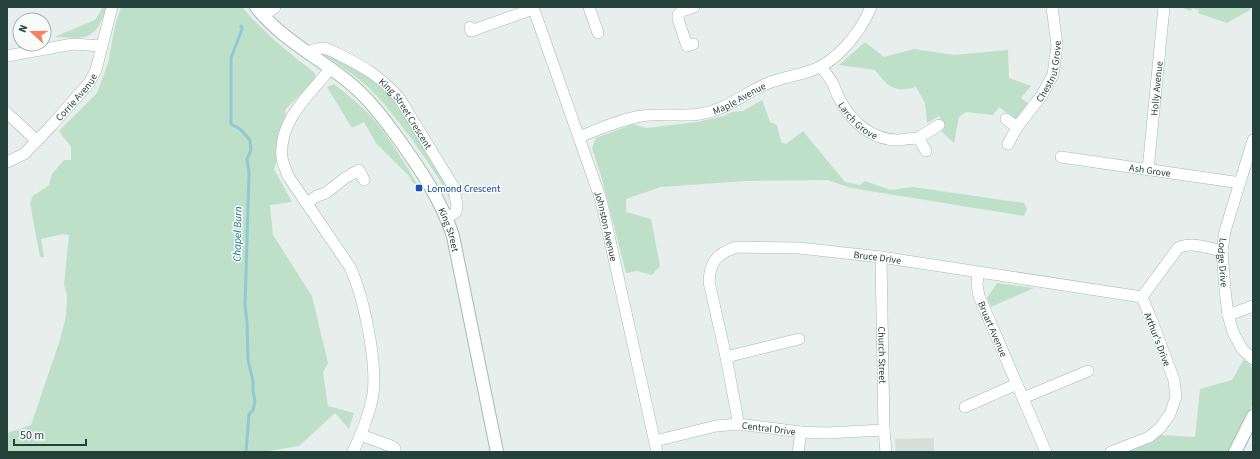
<svg xmlns="http://www.w3.org/2000/svg" width="1260" height="459" font-family="'Source Sans 3',sans-serif">
<style>
.built{fill:#d4dfda}
.green{fill:#bfe0c8}
.lines{fill:none;stroke-linecap:round;stroke-linejoin:round}
.stream{stroke:#8ec9d4;stroke-width:3}
.street-casing{stroke:#a8b8b2;stroke-width:12}
.secondary-casing{stroke:#a4bbb3;stroke-width:14}
.street{stroke:#fff;stroke-width:11}
.secondary{stroke:#fff;stroke-width:12}
.transit-dot{fill:#1a4fb4;stroke:#f7fbf9;stroke-width:1.5}
.labels{text-anchor:middle;stroke-width:3;stroke-linejoin:round;paint-order:stroke}
.street-label{font-size:10px;fill:#24423a;stroke:#f7fbf9}
.transit-label{font-size:10px;fill:#164399;stroke:#f7fbf9;text-anchor:start}
.water-label{font-size:11px;font-style:italic;fill:#1c6f80;stroke:#f7fbf9}
</style>
<rect width="100%" height="100%" fill="#e6efeb"/>
<path class="built" d="M934,438V452H896L895,439Z"/>
<path class="green" d="M103,7H107C95,41 87,39 54,37L95,20Z
M121,7H242C264,33 288,52 315,73V79L285,110L286,119L281,127L278,144V157L274,169L292,202L270,205L273,235L312,296L328,363L323,372L328,406L354,413L349,429L335,413L299,446L263,452H7V433L31,425L60,340L66,316L67,295L64,284L69,235L63,234L41,239L44,257H40L30,203L33,196L49,185L52,174L64,160H71V147L59,131L97,93L108,63L115,26Z
M1180,7H1251L1250,10L1227,23L1198,13L1199,10L1192,8L1191,11Z
M865,42L884,57L914,49L954,55L1008,50L1009,78L1031,86L1021,98L1029,104L1019,117L1015,119L999,107L993,115L966,112L959,117L954,143L941,131L945,125L939,116L927,123L925,103L916,87C894,93 888,87 875,70L839,65Z
M326,52L362,69L389,90L446,181L453,205C441,180 426,159 410,137C397,120 384,102 369,88C355,75 339,65 324,55Z
M334,84C346,93 358,103 369,114C388,135 403,161 418,185L416,187L408,175L376,143L364,122L352,128L327,87Z
M762,100L770,122L777,125L781,142L786,144L803,131L845,182L860,185L865,181L891,190L913,187L1024,203L1027,209L1024,216L851,188L827,180L746,181L661,187L626,199V212L651,219L660,266L652,275L637,271L626,273L602,179L592,148L596,138L633,124L646,128L697,122L724,116L732,112L743,111Z
M997,283L1034,288L991,307L987,298Z
M1244,359L1253,368V404L1228,452H1123L1161,435L1195,437L1200,389L1232,380Z"/>
<g class="lines">
<path class="stream" d="M241,26L242,29L231,58V124L240,129L250,140L251,150L247,159L249,173L245,306L247,322L248,360L253,381V391L255,401L253,410L249,414L246,452"/>
<g class="street-casing">
<g id="street">
<path id="s1" d="M533,7L601,200L657,452"/>
<path d="M589,7L598,33"/>
<path d="M263,16L275,7"/>
<path d="M470,27L471,31L533,9"/>
<path d="M693,44L687,46L678,19V15L682,11L694,7"/>
<path id="s2" d="M308,52C312,51 318,48 323,48C329,49 334,52 340,55C365,67 382,78 400,99L453,186L457,205L456,212L447,218"/>
<path d="M7,56L73,44L101,46"/>
<path id="s3" d="M821,67C825,72 830,78 833,84C835,88 836,92 838,96C849,120 872,141 900,140C906,139 912,138 918,138L926,151"/>
<path d="M331,68C310,94 278,121 282,158C283,164 286,170 288,176L350,267C364,298 379,367 372,400C368,418 361,435 353,452"/>
<path d="M7,113L37,141"/>
<path d="M1006,119L1017,127"/>
<path id="s4" d="M579,137C599,129 621,119 642,116C661,113 681,117 700,114C726,110 743,94 766,84C780,78 795,76 810,71C836,63 861,32 871,7"/>
<path d="M918,138L939,125"/>
<path id="s5" d="M1253,140L1225,231L1222,251L1225,290L1228,315L1233,332L1242,349L1253,359"/>
<path id="s6" d="M1008,144L1017,127L1042,95L1053,75L1057,45L1052,7"/>
<path id="s7" d="M1061,157L1234,182L1239,185"/>
<path id="s8" d="M7,162L24,154L52,125L89,83L96,70L112,7"/>
<path id="s9" d="M1148,170L1164,7"/>
<path d="M307,203L317,196L326,193L345,178L359,170L364,180"/>
<path id="s10" d="M881,257L884,430L886,452"/>
<path id="s11" d="M978,273L977,285L979,296L1046,452"/>
<path d="M1228,315L1253,306"/>
<path d="M726,357L799,339"/>
<path d="M1023,398L1088,371"/>
<path d="M965,407L1017,384"/>
<path id="s12" d="M738,424L737,415L726,357L709,282C710,261 717,254 736,247L799,248L881,257L1142,297"/>
<path d="M361,435L391,446L395,449V452"/>
<path id="s13" d="M655,441L716,426L738,424L801,432L826,433L884,430"/>
<path d="M798,452L801,432"/>
<path d="M1111,452L1149,437L1160,428L1170,414L1176,397L1174,380L1152,321L1142,297L1178,248C1191,241 1208,248 1222,251"/>
</g>
</g>
<g class="secondary-casing">
<g id="secondary">
<path id="s14" d="M256,7C280,38 316,56 346,80C368,97 384,119 400,141C422,172 441,200 453,236L497,452"/>
<path d="M1235,452L1253,416"/>
</g>
</g>
<use href="#street" class="street"/>
<use href="#secondary" class="secondary"/>
</g>
<rect class="transit-dot" x="415" y="184" width="8" height="8" rx="2"/>
<g class="labels">
<g class="street-label">
<text dy="4" stroke="none"><textPath href="#s6" startOffset="85">Chestnut Grove</textPath></text>
<text dy="4" stroke="none"><textPath href="#s9" startOffset="82">Holly Avenue</textPath></text>
<text dy="4" stroke="none"><textPath href="#s8" startOffset="96">Corrie Avenue</textPath></text>
<text dy="4" stroke="none"><textPath href="#s4" startOffset="167">Maple Avenue</textPath></text>
<text dy="4" stroke="none"><textPath href="#s2" startOffset="124">King Street Crescent</textPath></text>
<text dy="4" stroke="none"><textPath href="#s3" startOffset="66">Larch Grove</textPath></text>
<text dy="4" stroke="none"><textPath href="#s7" startOffset="90">Ash Grove</textPath></text>
<text dy="4" stroke="none"><textPath href="#s1" startOffset="231">Johnston Avenue</textPath></text>
<text dy="4" stroke="none"><textPath href="#s14" startOffset="300">King Street</textPath></text>
<text dy="4" stroke="none"><textPath href="#s12" startOffset="335">Bruce Drive</textPath></text>
<text dy="4" stroke="none"><textPath href="#s5" startOffset="127">Lodge Drive</textPath></text>
<text dy="4" stroke="none"><textPath href="#s11" startOffset="59">Bruart Avenue</textPath></text>
<text transform="translate(1158 339) rotate(69)" y="4">Arthur's Drive</text>
<text dy="4" stroke="none"><textPath href="#s10" startOffset="98">Church Street</textPath></text>
<text dy="4" stroke="none"><textPath href="#s13" startOffset="116">Central Drive</textPath></text>
</g>
<g class="transit-label">
<text x="427" y="192">Lomond Crescent</text>
</g>
<g class="water-label">
<text transform="translate(237 234) rotate(-89)" y="4">Chapel Burn</text>
</g>
</g>
<rect width="1260" height="459" fill="none" stroke="#24423a" stroke-width="16"/>
<g transform="translate(32 32) rotate(291)"><circle r="19" fill="#f7fbf9" stroke="#a3b1ad"/>
<path d="M0-3L7 15L0 10L-7 15Z" fill="#f4845f"/>
<text y="-6" font-size="11" font-weight="bold" text-anchor="middle" fill="#24423a">N</text>
</g>
<path d="M14 439v6h72v-6" fill="none" stroke="#24423a" stroke-width="2"/>
<text x="20" y="439" font-size="12" fill="#24423a" stroke="#f7fbf9" stroke-width="3" paint-order="stroke">50 m</text>
</svg>
